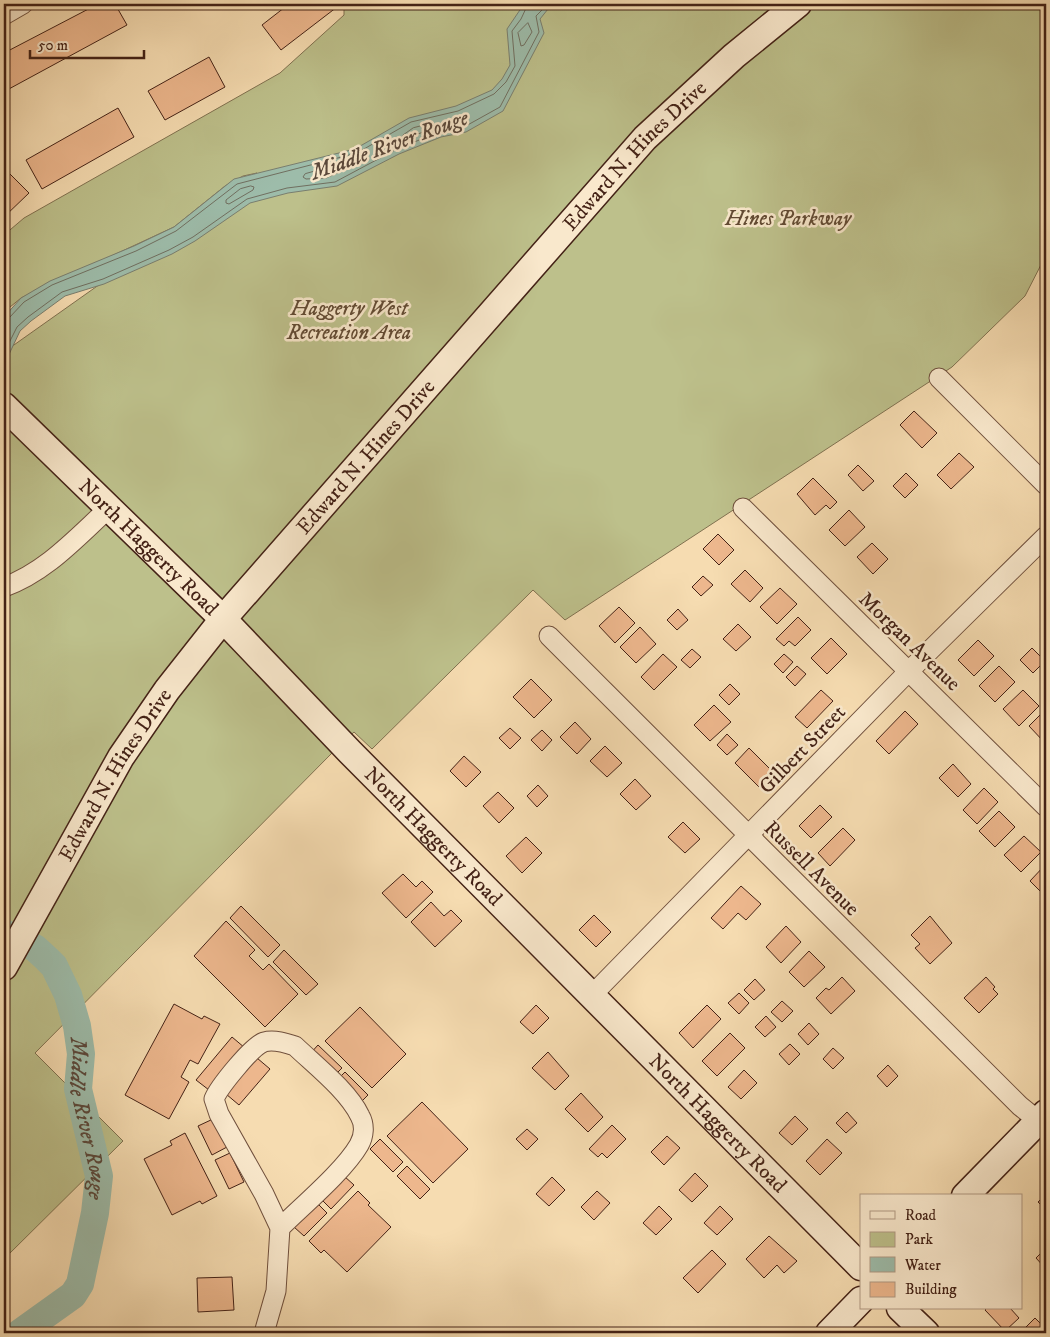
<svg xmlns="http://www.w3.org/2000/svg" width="1050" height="1337" font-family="'IM FELL DW Pica',serif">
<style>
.green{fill:#bdc08b;stroke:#807150}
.water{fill:#9dbcaa;stroke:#797e6f}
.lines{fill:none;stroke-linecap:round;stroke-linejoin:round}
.shore{stroke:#706f60;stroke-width:1}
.river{stroke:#9dbcaa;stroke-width:28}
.building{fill:#edb78d;stroke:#442216}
.street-casing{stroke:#70503d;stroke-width:21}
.secondary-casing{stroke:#442216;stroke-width:29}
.street{stroke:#f9e8cc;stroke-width:19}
.secondary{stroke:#f9e8cc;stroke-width:26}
.labels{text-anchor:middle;stroke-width:5;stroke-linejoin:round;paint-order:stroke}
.street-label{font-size:21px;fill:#442216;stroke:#f9e8cc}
.park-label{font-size:21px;font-style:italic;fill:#624a33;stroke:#f9e8cc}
.water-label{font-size:22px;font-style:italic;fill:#5a483b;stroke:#f9e8cc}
</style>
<rect width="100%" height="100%" fill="#f6dcb1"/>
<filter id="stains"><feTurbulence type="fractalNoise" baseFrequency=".004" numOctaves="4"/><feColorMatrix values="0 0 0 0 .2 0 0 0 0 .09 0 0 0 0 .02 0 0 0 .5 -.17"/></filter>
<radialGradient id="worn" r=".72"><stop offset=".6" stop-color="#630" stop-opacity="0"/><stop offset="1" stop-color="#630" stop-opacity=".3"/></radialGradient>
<path class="green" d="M344,4H1046V255L1025,296L952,367L565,620L533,590L372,749L354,732L331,754L35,1053L123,1141L4,1259V352L257,173L243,176L225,186L174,227L21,298L4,312V235L24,218L280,73L344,15Z"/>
<path class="water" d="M524,4H562L548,9L540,19L544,33L503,111L466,132L441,137L399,154L337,186L288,193L250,203L195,241L172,254L104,284L65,296L31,321L20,331L4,365V317L21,298L50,281L134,246L174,227L234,179L355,149L409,118L456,106L492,90L502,79L510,65L507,29Z"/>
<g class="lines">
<path class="shore" d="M528,23L532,32L524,45L521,46L518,33Z
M429,124L432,126L431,129L405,139L402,138L403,135L413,128Z
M348,162L351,164V167L326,178L306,179L303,177L305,174Z
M251,186L254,187L253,190L229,204L226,203V200L240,189Z
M4,319L9,318L24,302L52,285L136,251L176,231L237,184L357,153L411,122L458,111L494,94L506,82L515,66L512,31L521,19L528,4
M4,353L17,327L28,317L62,292L103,279L169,250L193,237L247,199L287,188L335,182L397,149L439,132L464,127L500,107L539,32L536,16L548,4"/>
<path class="river" id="s1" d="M4,933L35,948L47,959L54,966L68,995L77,1026L81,1054L78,1089L99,1176L95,1213L80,1284L73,1295L20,1333"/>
</g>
<path class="building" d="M98,4H115L127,25L7,90L4,85V53Z
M289,4H334L337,7L281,50L262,25Z
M209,57L225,87L165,120L148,91Z
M118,108L134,137L42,189L26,160Z
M5,169L29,193L4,217V171Z
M914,411L937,433L922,448L900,425Z
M959,453L974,467L951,489L937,475Z
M858,465L874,481L863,491L848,475Z
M906,473L918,485L905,498L893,486Z
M813,478L837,502L830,509L826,505L815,515L797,494Z
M849,510L865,527L845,546L829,530Z
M718,534L734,550L719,565L703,549Z
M872,543L888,559L873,574L857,557Z
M745,570L763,588L750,602L731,584Z
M703,576L713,585L701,596L692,587Z
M780,588L797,604L777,624L760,607Z
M619,607L635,623L615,643L599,626Z
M678,609L688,620L677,630L667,620Z
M798,617L811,630L795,646L789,641L784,646L776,639Z
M738,624L751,637L736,651L723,639Z
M640,627L656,644L636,663L620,647Z
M831,638L847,654L827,674L811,658Z
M978,640L994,656L974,676L958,660Z
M1032,648L1045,661L1033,673L1020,660Z
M692,649L701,657L690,668L681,660Z
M663,654L677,667L654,690L641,677Z
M784,654L793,662L783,673L774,664Z
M797,666L806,674L795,686L786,677Z
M999,666L1015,682L995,702L979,686Z
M531,679L552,700L534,718L513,697Z
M730,684L740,694L729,705L719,695Z
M821,690L833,701L807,728L795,717Z
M1023,690L1039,706L1019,726L1003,709Z
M714,705L731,722L710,741L694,725Z
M1046,709V742L1045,743L1029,726Z
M905,711L918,724L889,754L876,741Z
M575,722L591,739L577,754L560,737Z
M510,728L521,738L510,749L499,738Z
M542,730L552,740L542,751L531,740Z
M727,734L738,745L727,755L717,745Z
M605,746L622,763L607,777L590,761Z
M749,748L773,772L759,787L735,763Z
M464,756L481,772L466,787L450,771Z
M953,764L971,784L958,797L939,778Z
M635,779L651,796L636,810L620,794Z
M538,785L548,796L537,807L527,796Z
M984,788L998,802L977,824L963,810Z
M498,792L514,808L499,823L483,806Z
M820,805L832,817L811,838L799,826Z
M999,811L1015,827L995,847L979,831Z
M683,822L700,839L685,853L668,837Z
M843,828L855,840L830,866L818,853Z
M1024,836L1041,852L1021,872L1004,855Z
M526,837L542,853L522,873L506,856Z
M1046,864V891L1043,888L1040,891L1030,881Z
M403,874L416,887L422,881L433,892L406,918L382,893Z
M741,886L761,904L746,920L738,913L723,929L711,918Z
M431,902L444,916L451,910L462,921L435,947L411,922Z
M241,906L280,945L268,957L230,918Z
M594,915L611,932L596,947L579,930Z
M930,916L952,943L930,964L915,948L920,944L911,935Z
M226,921L255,950L249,956L263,970L269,964L298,994L265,1027L194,956Z
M786,926L801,942L781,963L766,947Z
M284,950L318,984L306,995L273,962Z
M809,951L825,967L804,987L789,972Z
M842,977L855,991L831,1014L816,998L826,988L829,990Z
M986,977L995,987L993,989L998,994L979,1013L964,998Z
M755,979L765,990L754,1000L744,990Z
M739,993L749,1003L739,1014L728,1003Z
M782,1001L793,1011L782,1022L771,1012Z
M174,1004L202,1019L204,1016L220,1024L198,1064L190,1060L181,1077L189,1082L169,1119L125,1095Z
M536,1005L549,1018L533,1034L520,1022Z
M707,1005L721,1019L693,1048L679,1033Z
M360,1007L406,1054L372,1088L325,1041Z
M766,1016L776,1027L765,1037L755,1027Z
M809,1023L819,1034L808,1045L798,1034Z
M730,1033L745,1048L717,1076L702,1061Z
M232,1037L245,1048L209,1090L196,1080Z
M790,1044L800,1054L789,1065L779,1054Z
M318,1045L342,1068L332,1078L309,1055Z
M833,1048L844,1058L833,1069L823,1059Z
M548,1052L569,1076L555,1090L532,1068Z
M257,1058L270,1069L239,1105L226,1094Z
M888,1065L898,1076L887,1087L877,1076Z
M744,1070L757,1083L741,1099L728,1087Z
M345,1072L368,1095L358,1105L335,1082Z
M581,1093L603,1117L588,1132L565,1109Z
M422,1102L468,1149L433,1183L387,1136Z
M847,1112L857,1123L846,1133L836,1123Z
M795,1116L808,1129L792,1145L779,1133Z
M213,1119L227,1147L212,1155L198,1126Z
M612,1125L626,1139L607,1158L602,1153L598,1157L589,1149Z
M527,1129L538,1139L527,1150L516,1139Z
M185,1133L217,1196L202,1204L200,1201L172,1215L144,1159L172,1145L170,1141Z
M667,1136L680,1148L664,1165L651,1152Z
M380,1139L403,1162L393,1172L370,1149Z
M827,1139L842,1153L820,1175L806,1161Z
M230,1153L244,1182L229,1189L215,1160Z
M407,1166L430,1189L420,1199L397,1176Z
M695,1173L708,1186L692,1202L679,1190Z
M344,1176L354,1185L331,1209L321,1199Z
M552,1177L565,1190L549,1206L536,1194Z
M358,1191L370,1203L368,1205L391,1227L347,1272L324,1250L321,1253L309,1241Z
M597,1191L610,1203L594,1220L581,1207Z
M1046,1194V1210L1038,1202Z
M317,1203L327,1213L304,1236L294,1227Z
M659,1206L672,1219L656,1235L643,1223Z
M720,1206L733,1219L717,1235L704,1223Z
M769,1236L797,1261L784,1273L777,1265L764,1278L746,1259Z
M1046,1248V1269L1036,1258Z
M712,1250L726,1264L698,1293L683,1278Z
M232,1277L234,1310L198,1312L197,1278Z
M987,1308H1010L1019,1318L1005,1331L985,1310Z
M1035,1318L1046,1329V1333H1020Z
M183,1331H218V1333H183Z"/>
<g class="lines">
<g class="street-casing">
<path id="street" d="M4,15L23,4
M939,378L1046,485
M743,508L1046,807
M4,587C46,572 76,538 109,508
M549,636L1020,1106L1046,1127
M592,995L908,672L1046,536
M264,1333L276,1291L280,1228L264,1194L219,1114L214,1099C219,1087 252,1046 264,1042C274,1039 286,1043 295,1046C316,1066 348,1091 360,1116C365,1125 364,1136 359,1145C344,1171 302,1206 280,1228"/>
</g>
<g class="secondary-casing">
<g id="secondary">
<path id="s2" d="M4,406L223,619L350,752L861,1267"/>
<path id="s3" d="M4,967L121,757L167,690L223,619L645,138L734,56L798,4"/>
<path d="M965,1196L1046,1113"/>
<path d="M900,1308L926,1333"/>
<path d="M829,1333L861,1300"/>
</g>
</g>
<use href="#street" class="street"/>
<use href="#secondary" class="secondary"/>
</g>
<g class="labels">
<g class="street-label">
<text dy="7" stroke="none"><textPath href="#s3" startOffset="1032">Edward N. Hines Drive</textPath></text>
<text dy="7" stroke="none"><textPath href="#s3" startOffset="628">Edward N. Hines Drive</textPath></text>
<text dy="7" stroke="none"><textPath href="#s2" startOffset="202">North Haggerty Road</textPath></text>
<text transform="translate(910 641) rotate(44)" y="7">Morgan Avenue</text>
<text transform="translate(802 749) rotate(-46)" y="7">Gilbert Street</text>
<text dy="7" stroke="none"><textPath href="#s3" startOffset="222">Edward N. Hines Drive</textPath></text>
<text dy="7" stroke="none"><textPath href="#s2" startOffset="608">North Haggerty Road</textPath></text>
<text transform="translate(812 868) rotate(45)" y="7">Russell Avenue</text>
<text dy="7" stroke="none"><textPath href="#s2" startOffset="1012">North Haggerty Road</textPath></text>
</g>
<g class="park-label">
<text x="788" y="225">Hines Parkway</text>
<text x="349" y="315">Haggerty West<tspan x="349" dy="24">Recreation Area</tspan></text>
</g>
<g class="water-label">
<text transform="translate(389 144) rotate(-20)" y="8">Middle River Rouge</text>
<text dy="8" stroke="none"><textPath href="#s1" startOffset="219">Middle River Rouge</textPath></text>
</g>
</g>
<rect width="1050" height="1337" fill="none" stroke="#f6dcb1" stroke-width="20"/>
<rect x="5" y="5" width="1040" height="1327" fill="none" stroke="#442216" stroke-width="2.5"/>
<rect x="10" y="10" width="1030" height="1317" fill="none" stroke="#442216"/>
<rect x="860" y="1194" width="162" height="115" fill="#f9e8cc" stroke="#b19983"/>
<rect x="870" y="1211" width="25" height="8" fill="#f9e8cc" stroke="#b19983"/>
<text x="905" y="1220" font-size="15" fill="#442216">Road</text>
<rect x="870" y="1232" width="25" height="15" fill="#bdc08b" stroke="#b19983"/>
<text x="905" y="1244" font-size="15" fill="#442216">Park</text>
<rect x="870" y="1257" width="25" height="15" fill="#9dbcaa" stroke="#b19983"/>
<text x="905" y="1270" font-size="15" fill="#442216">Water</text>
<rect x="870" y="1282" width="25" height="15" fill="#edb78d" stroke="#b19983"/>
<text x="905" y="1294" font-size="15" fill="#442216">Building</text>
<path d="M30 50v8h114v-8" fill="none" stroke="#442216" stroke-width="2.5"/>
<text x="38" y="50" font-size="15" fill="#442216" stroke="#f9e8cc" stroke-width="4" paint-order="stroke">50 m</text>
<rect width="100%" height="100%" filter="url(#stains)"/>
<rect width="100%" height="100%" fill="url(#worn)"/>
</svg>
